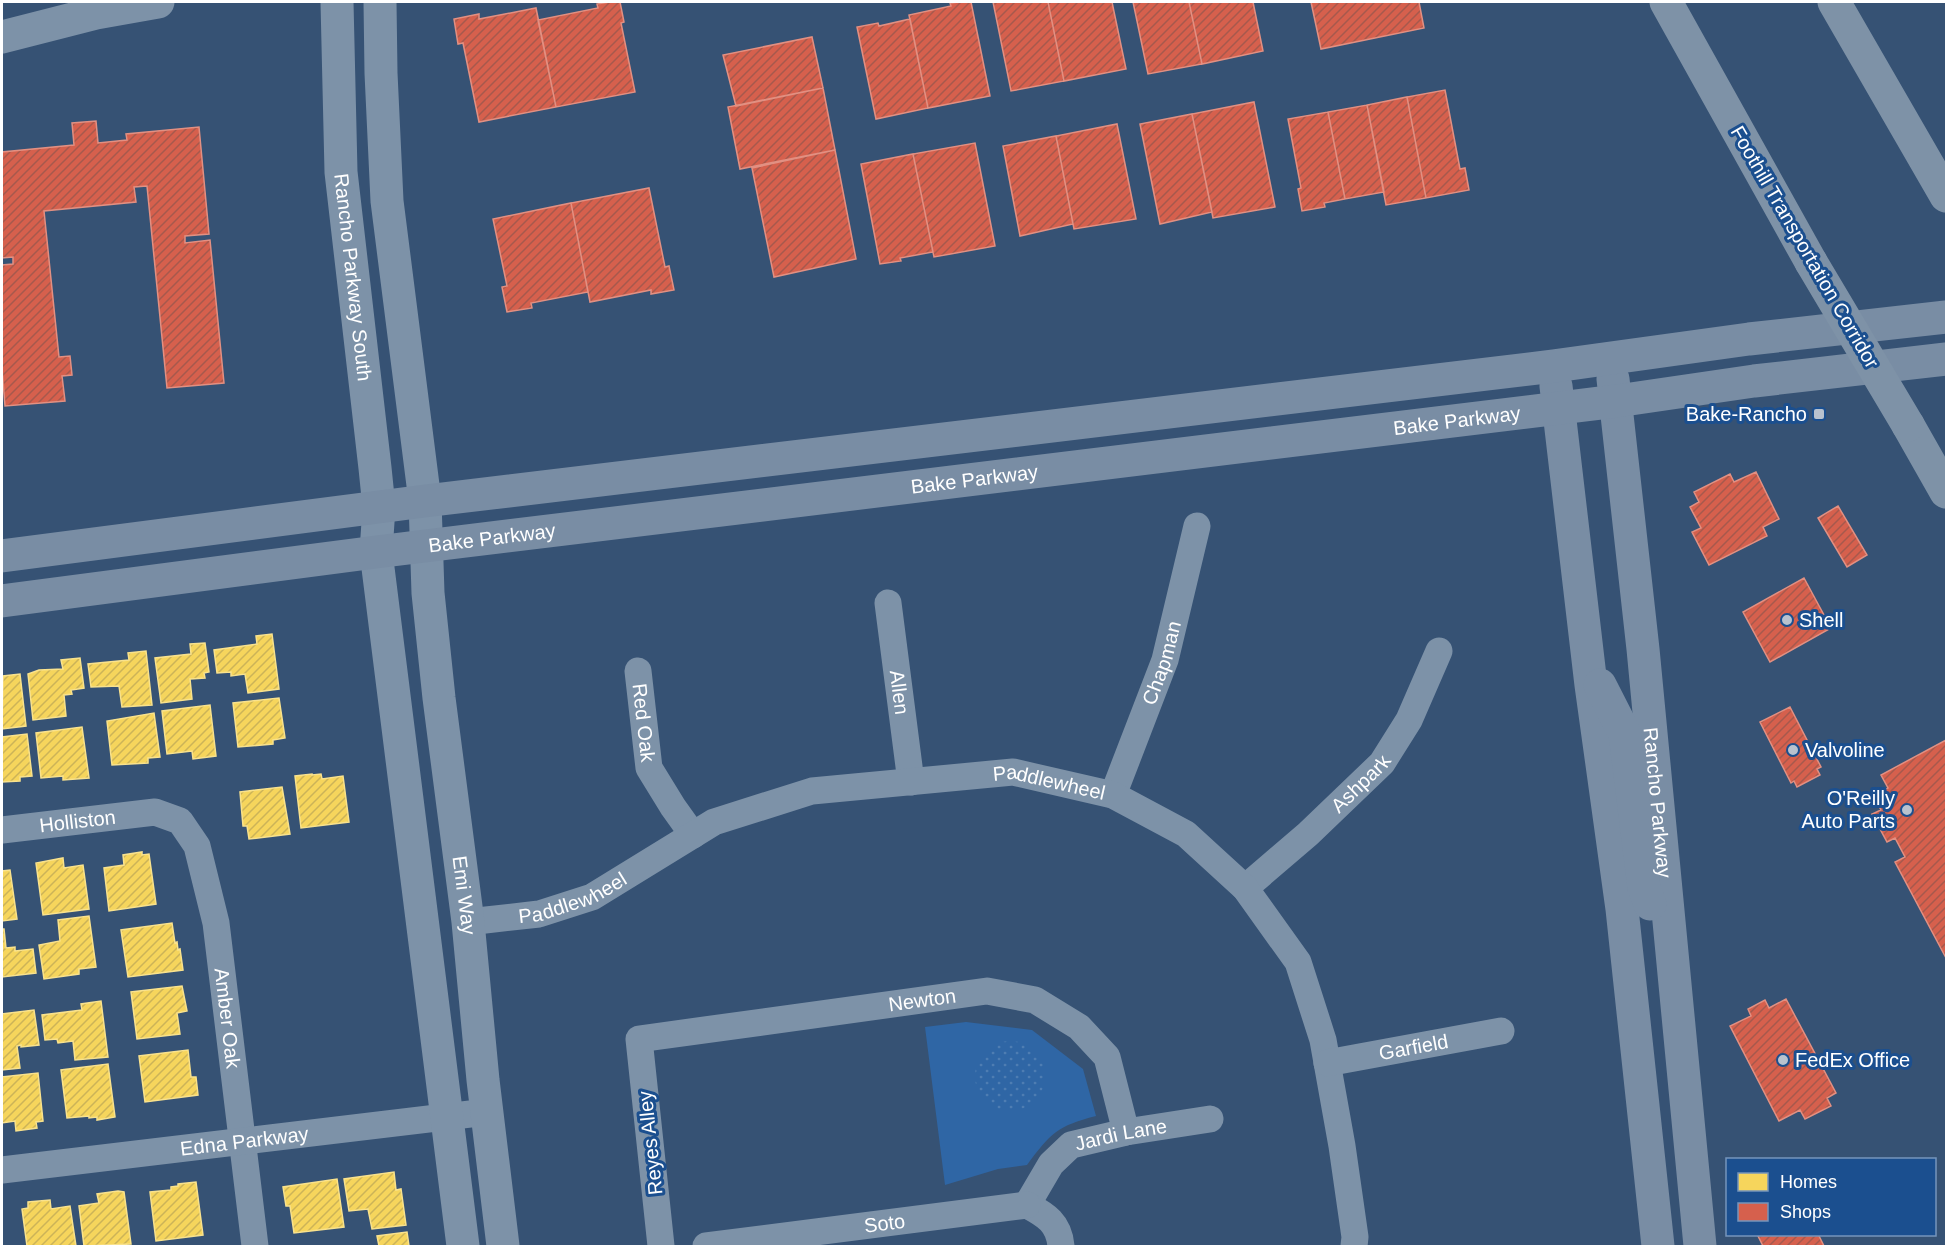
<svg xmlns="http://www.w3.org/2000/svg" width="1948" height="1248" font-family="Arial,sans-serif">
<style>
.grass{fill:#2f66a5}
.park{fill:url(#park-dots)}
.homes{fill:url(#homes-hatch);stroke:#f9e28d;stroke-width:1.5}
.shops{fill:url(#shops-hatch);stroke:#e29082;stroke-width:1.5}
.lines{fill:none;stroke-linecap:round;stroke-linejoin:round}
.minor{stroke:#7d92a8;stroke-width:27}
.tertiary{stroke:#7d92a8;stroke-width:33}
.secondary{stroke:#798da4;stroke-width:33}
.motorway{stroke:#7e92a7;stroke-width:33}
.motorway-bridge{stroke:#7e92a7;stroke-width:33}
.poi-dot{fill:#b9c2ce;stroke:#1b4f8f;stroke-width:2}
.labels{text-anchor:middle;stroke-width:6;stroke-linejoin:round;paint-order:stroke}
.street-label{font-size:20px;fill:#fff;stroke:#1b4f8f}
.poi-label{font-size:20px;fill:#fff;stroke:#1b4f8f;text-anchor:start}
</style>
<defs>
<pattern id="park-dots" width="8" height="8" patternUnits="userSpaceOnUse" patternTransform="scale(1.5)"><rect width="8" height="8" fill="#2f66a5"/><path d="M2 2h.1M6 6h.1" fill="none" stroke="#4e7db2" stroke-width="1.8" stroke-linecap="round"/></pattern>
<pattern id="homes-hatch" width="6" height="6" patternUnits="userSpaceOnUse" patternTransform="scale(1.5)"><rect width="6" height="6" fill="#f6d55c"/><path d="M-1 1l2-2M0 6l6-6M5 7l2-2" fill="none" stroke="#ccb358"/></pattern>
<pattern id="shops-hatch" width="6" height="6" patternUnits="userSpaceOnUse" patternTransform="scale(1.5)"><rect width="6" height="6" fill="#d6604d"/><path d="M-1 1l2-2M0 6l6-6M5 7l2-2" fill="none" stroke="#a6594d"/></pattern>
</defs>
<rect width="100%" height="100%" fill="#365274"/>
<path class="grass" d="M966,1022L1032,1030L1083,1069L1096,1116C1057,1126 1051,1133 1027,1165L998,1169L945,1185L925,1027Z"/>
<path class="park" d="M975 1076a35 35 0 1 1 70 0a35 35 0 1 1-70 0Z"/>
<path class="homes" d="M272,634L279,689L248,693L245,674L231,676V672L217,673L214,650L257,644L256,636Z
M205,643L209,672L204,673L205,678L190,679L192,699L161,703L155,658L191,654L190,644Z
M146,651L152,705L122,707L119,686L91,687L88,664L129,660L128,653Z
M80,658L84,688L71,690L72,694L64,695L66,716L33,720L28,674L39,670L63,669L61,660Z
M20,674L26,726L2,729L3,676Z
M279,698L285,738L273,740V744L238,747L233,703Z
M210,705L216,756L193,759L192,751L167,754L162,711Z
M154,713L160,757L148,758V763L112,765L107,721Z
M82,727L89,778L63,780V776L41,778L36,733Z
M27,734L32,776L20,777V781L2,782V737Z
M312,774V775L321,774L322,779L343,776L349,822L301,828L295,776Z
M282,787L290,834L249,839L247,826H243L240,792Z
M142,852V855L149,854L156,904L109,911L104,868L124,865L123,855Z
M63,858L64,868L83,865L89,909L43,915L36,863Z
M10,870L17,919L2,921V871Z
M89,916L96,967L79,969V974L44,979L39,945L60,941L58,920Z
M172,923L175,943L177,942L178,950L180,949L183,970L128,977L121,930Z
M2,929H4L6,948L15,947V951L33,949L36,973L2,977Z
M182,986L187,1011L177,1013L180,1034L137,1039L131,992Z
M101,1001L108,1057L75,1060L73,1041L58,1043L57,1039L45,1040L42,1015L82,1010L81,1004Z
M34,1010L39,1045L21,1047V1045L17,1046L20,1068L2,1070V1014Z
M188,1050L191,1077H196L198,1095L145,1102L139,1056Z
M108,1064L115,1117L97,1120V1117L89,1118V1116L67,1118L61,1070Z
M38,1073L43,1121L36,1122L37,1128L16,1131L15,1121L2,1123V1077Z
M394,1172L396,1190L401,1189L406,1225L372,1229L368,1209L349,1211L344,1179Z
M337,1179L344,1227L294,1233L290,1206H286L283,1187Z
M196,1182L203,1235L156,1241L150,1192L171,1190V1187L178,1186V1184Z
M118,1191L124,1192L131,1244L84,1246L79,1206L99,1203L97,1194Z
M50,1200L51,1209L70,1206L76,1246H27L22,1209L28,1208V1202Z
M407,1232L409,1246H379L377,1236Z"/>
<path class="shops" d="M609,2H620L624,22L621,23L635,92L556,107L538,20L598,8L597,4Z
M959,2H971L990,96L928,108L909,15L951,6L950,3Z
M993,2H1048L1064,81L1011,91Z
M1048,2H1112L1126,69L1064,81Z
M1133,2H1189L1202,64L1148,74Z
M1189,2H1253L1263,51L1202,64Z
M1311,2H1419L1424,28L1321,49Z
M536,8L556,107L479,122L463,43L458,44L454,19L479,14V19Z
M910,19L928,108L876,119L857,27L878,23L879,26Z
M812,37L823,88L736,106L723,55Z
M823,88L835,150L740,169L728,107Z
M1445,90L1460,169L1465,168L1469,190L1426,198L1407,97Z
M1407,97L1426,198L1386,205L1367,105Z
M1254,102L1275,207L1213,218L1192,114Z
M1367,105L1384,192L1345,199L1328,112Z
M1328,112L1345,199L1324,203L1325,207L1302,211L1298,189L1301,188L1288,119Z
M1192,114L1212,212L1160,224L1140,124Z
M96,121L98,143L127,140L126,134L199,127L209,234L185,236V243L210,240L224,383L167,388L147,186L134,187L136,202L44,211L59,357L70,356L72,375L62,376L65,401L5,406L2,369V265L13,264V257L2,258V152L74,145L72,123Z
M1117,124L1136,219L1074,229L1056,136Z
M1056,136L1073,224L1020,236L1003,146Z
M975,143L995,246L934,257L913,154Z
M835,150L856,259L774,277L752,168Z
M913,154L933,252L900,258L901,261L880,264L861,164Z
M649,188L665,267L669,266L674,290L651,294V290L590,302L571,203Z
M571,203L588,292L531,303L532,308L507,312L502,287L507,286L493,219Z
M1756,472L1779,519L1763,527L1767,536L1709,565L1692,532L1701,528L1690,507L1699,502L1694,492L1730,474L1734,482Z
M1838,506L1867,555L1847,567L1818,518Z
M1804,578L1831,628L1770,662L1743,612Z
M1790,707L1821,767L1817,769L1820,775L1797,787L1794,781L1791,783L1760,722Z
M1946,740V958L1895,862L1905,857L1895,838L1887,842L1872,814L1881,810L1873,796L1888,788L1881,775Z
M1786,999L1836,1093L1827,1098L1831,1106L1805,1119L1800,1110L1779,1121L1730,1026L1751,1016L1748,1009L1765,1000L1769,1008Z
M1757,1234H1818L1824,1246H1763Z"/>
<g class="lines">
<g class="minor">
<path id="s1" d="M888,603L911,782"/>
<path id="s2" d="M638,671L649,768L673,807L693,835"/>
<path id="s3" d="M1113,795L1165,660L1197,526"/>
<path id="s4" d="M2,830L155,812L180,821L197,846L216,923L255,1246"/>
<path id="s5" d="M1245,888L1308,834L1382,763L1409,720L1439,651"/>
<path id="s6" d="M468,922L539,914L592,897L714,822L812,791L1013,772L1113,795L1186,834L1245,888L1298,962L1323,1040L1342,1146L1355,1237L1354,1246"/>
<path id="s7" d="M1327,1063L1501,1031"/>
<path id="s8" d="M2,1170L487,1112"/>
<path id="s9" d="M1027,1205L1051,1164L1071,1145L1126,1132L1210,1119"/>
<path d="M1027,1205C1046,1215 1059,1223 1061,1246"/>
<path id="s10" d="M661,1246L639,1039L987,991L1035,1000L1079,1027L1107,1057L1126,1132"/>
<path id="s11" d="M706,1246L1027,1205"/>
</g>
<g class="tertiary">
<path id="s12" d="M337,2L341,172L375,468L379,507L376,552L463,1246"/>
<path id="s13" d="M380,2L381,73L387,201L425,501L428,593L439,698L468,922L483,1080L503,1246"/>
<path d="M2,37L96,13L158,2"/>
</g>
<g class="secondary">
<path id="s14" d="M1613,379L1643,649L1700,1246"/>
<path d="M1556,386L1591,685L1622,909L1658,1246"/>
<path d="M2,556L425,501L1554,366L1749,339L1946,317"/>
<path id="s15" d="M2,601L376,552L1617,401L1754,381L1946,359"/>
<path d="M1600,685L1625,734L1644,888L1650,904"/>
</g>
<path class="motorway" d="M1666,2L1811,262
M1834,2L1946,196
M1908,425L1946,492"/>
<path class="motorway-bridge" d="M1811,262L1908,425"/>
</g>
<g class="poi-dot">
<rect x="1813" y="408" width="12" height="12" rx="3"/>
<circle cx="1787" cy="620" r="6"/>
<circle cx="1793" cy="750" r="6"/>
<circle cx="1907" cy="810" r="6"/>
<circle cx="1783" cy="1060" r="6"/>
</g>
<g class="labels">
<g class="street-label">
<text transform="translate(1805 247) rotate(60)" y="7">Foothill Transportation Corridor</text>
<text dy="7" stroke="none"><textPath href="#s12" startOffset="276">Rancho Parkway South</textPath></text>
<text dy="7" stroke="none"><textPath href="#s15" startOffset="1466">Bake Parkway</textPath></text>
<text dy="7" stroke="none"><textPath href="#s15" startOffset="980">Bake Parkway</textPath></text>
<text dy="7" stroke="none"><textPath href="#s15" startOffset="494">Bake Parkway</textPath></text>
<text dy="7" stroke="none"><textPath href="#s3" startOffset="141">Chapman</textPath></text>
<text dy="7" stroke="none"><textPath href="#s1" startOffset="90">Allen</textPath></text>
<text dy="7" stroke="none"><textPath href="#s2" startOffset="52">Red Oak</textPath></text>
<text dy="7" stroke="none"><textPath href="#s5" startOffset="156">Ashpark</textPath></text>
<text dy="7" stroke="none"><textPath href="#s6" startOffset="612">Paddlewheel</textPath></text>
<text dy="7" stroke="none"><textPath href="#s14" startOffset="426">Rancho Parkway</textPath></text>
<text dy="7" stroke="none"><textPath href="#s4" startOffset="76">Holliston</textPath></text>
<text dy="7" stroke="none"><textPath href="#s6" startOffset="108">Paddlewheel</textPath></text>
<text dy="7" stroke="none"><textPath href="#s13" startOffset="898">Emi Way</textPath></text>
<text dy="7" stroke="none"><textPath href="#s10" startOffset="494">Newton</textPath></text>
<text dy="7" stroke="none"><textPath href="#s4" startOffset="386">Amber Oak</textPath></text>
<text dy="7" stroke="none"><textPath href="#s7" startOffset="88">Garfield</textPath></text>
<text dy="7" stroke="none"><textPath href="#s9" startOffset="126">Jardi Lane</textPath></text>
<text dy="7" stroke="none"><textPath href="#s8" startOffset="244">Edna Parkway</textPath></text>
<text transform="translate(650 1143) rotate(-96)" y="7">Reyes Alley</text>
<text dy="7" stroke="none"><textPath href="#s11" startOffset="180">Soto</textPath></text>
</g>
<g class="poi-label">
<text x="1807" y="421" text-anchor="end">Bake-Rancho</text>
<text x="1799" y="627">Shell</text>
<text x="1805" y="757">Valvoline</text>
<text x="1895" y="805" text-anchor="end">O'Reilly<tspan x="1895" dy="23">Auto Parts</tspan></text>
<text x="1795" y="1067">FedEx Office</text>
</g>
</g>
<rect width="1948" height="1248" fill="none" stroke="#ffffff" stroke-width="6"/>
<rect x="1726" y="1158" width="210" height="78" fill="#1b4f8f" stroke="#7695bc" stroke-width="1.5"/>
<rect x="1738" y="1173" width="30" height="18" fill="#f6d55c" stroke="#7695bc" stroke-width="1.5"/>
<text x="1780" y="1188" font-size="18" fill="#ffffff">Homes</text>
<rect x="1738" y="1203" width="30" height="18" fill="#d6604d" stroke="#7695bc" stroke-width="1.5"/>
<text x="1780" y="1218" font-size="18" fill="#ffffff">Shops</text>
</svg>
